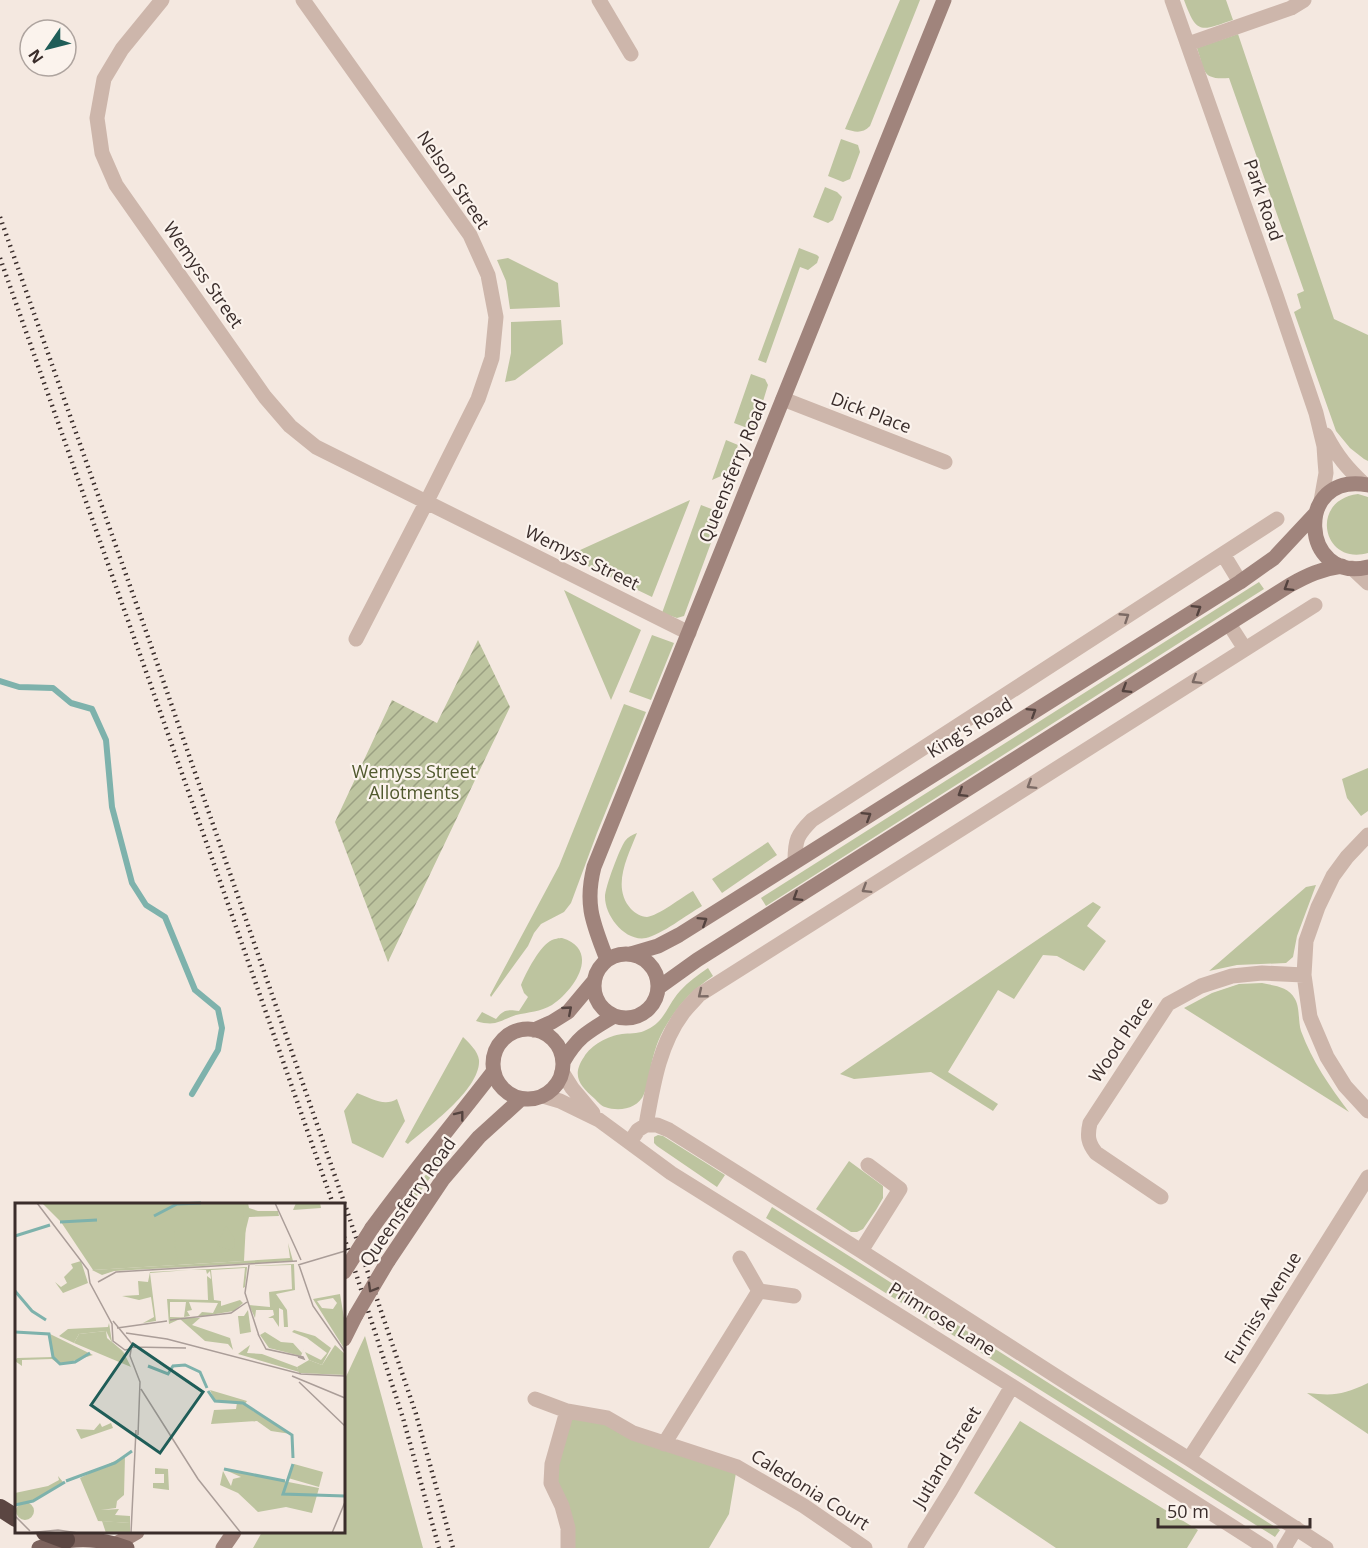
<svg xmlns="http://www.w3.org/2000/svg" width="1368" height="1548" font-family="'Open Sans',sans-serif">
<style>
.green{fill:#bdc49f}
.garden{fill:url(#garden-furrows)}
.lines{fill:none;stroke-linecap:round;stroke-linejoin:round}
.stream{stroke:#7eb2ac;stroke-width:6}
.street{stroke:#cdb6ab;stroke-width:15}
.secondary{stroke:#a0847c;stroke-width:15}
.primary{stroke:#7c625c;stroke-width:15}
.highway{stroke:#5b4642;stroke-width:18}
.rail{stroke:#3a2d2b;stroke-width:4.5;stroke-dasharray:1.5 4.5;stroke-linecap:butt}
.secondary-bridge{stroke:#a0847c;stroke-width:15}
.oneway{stroke:#54433f}
.oneway2{stroke:#7c6b65}
.labels{text-anchor:middle;stroke-width:4.5;stroke-linejoin:round;paint-order:stroke}
.street-label{font-size:18px;fill:#3a2d2b;stroke:#fbf3ed}
.park-label{font-size:18px;fill:#50592e;stroke:#fbf3ed}
.inset-river{fill:none;stroke:#7eb2ac;stroke-width:3}
.inset-road{fill:none;stroke:#aa9d98;stroke-width:1.5}
.view{fill:#1f5d58;fill-opacity:0.15;stroke:#1f5d58;stroke-width:3}
.inset-edge{fill:none;stroke:#3a2d2b;stroke-width:3}
</style>
<defs>
<pattern id="garden-furrows" width="10" height="10" patternUnits="userSpaceOnUse" patternTransform="scale(1.5)"><rect width="10" height="10" fill="#bdc49f"/><path d="M-1 1l2-2M0 10L10 0M9 11l2-2" fill="none" stroke="#9ba082"/></pattern>
</defs>
<rect width="100%" height="100%" fill="#f4e8e0"/>
<path class="green" d="M900,0H920L870,126C862,134 855,132 845,129Z
M1184,0H1226L1233,20C1200,31 1197,35 1184,0Z
M1238,34L1334,319L1368,335V461L1364,459L1350,448L1336,431L1294,312L1301,308L1297,294L1304,291L1229,78C1202,80 1205,72 1197,48Z
M841,139L858,145L860,152L850,179L843,182L828,176Z
M825,187L837,192L842,197L833,220L828,223L813,217Z
M799,248L817,255L819,257L817,263L808,270L800,267L766,363L758,360Z
M508,258L558,283L560,307L510,309L506,281L497,260Z
M561,320L563,344L515,380L505,382L511,353V322Z
M751,374L765,379L768,385L755,427L750,429L734,423Z
M726,440L738,445L728,473L712,480Z
M1358,494L1368,497V553C1322,566 1309,500 1358,494Z
M690,500L652,597L567,556Z
M701,505L722,513L684,616L677,618L662,613Z
M1259,582L1264,589L766,906L761,898Z
M564,590L641,630L611,700Z
M652,635L674,643L651,700L629,692Z
M624,704L646,712L597,833L571,903L564,912L541,924L534,933L528,946L491,997L490,995L559,866Z
M1368,768V811L1361,816L1347,798L1342,779Z
M637,833C628,856 611,887 631,909C635,913 641,917 647,917C658,916 682,897 693,891L702,906C688,914 661,935 646,938C625,942 605,916 605,897C605,887 620,848 625,841C628,837 632,835 637,833Z
M768,842L777,855L722,893L712,879Z
M1316,885L1297,936L1293,957L1286,963L1237,965L1209,971L1306,887Z
M1093,902L1101,907L1087,926L1106,941L1084,971L1057,956L1043,955L1014,999L998,990L948,1072L998,1104L993,1111L931,1072L854,1079L840,1074Z
M562,938C601,950 575,990 552,1005C540,1012 529,1012 516,1015C499,1021 496,1027 476,1021L482,1012L496,1019C503,1010 507,1009 519,1011L528,997L524,993L521,985C526,973 540,945 552,940C554,939 559,938 562,938Z
M708,968L713,976C691,991 678,1005 664,1029C656,1043 652,1060 649,1076C647,1082 647,1088 644,1094C638,1109 619,1112 605,1107C601,1106 598,1102 595,1099C580,1086 571,1076 584,1057C591,1045 608,1036 622,1034C629,1033 637,1034 644,1031C665,1023 667,1005 680,991C688,982 698,975 708,968Z
M1262,983C1274,986 1288,986 1295,999C1300,1008 1298,1021 1301,1031C1312,1061 1330,1087 1349,1112L1184,1008L1212,993L1239,984Z
M463,1037C469,1043 478,1051 479,1060C481,1089 428,1127 408,1144L405,1142Z
M357,1093C371,1098 384,1107 397,1099L405,1121L383,1158L352,1143L344,1111Z
M658,1135L663,1136L725,1175L717,1187L657,1146L654,1143V1137Z
M444,1150L448,1153L376,1253L373,1246Z
M849,1161L883,1186V1198L876,1210L863,1229L857,1232H851L816,1209Z
M772,1207L1280,1530L1275,1537L766,1218Z
M365,1336L423,1548H253L262,1532H344V1381Z
M1368,1383V1434L1307,1393C1334,1396 1343,1395 1368,1383Z
M567,1411L737,1467L729,1514L709,1548H568L552,1464Z
M1020,1421L1198,1530L1187,1548H1056L974,1493Z"/>
<path class="garden" d="M478,640L510,707L388,962L335,822L392,700L437,723Z"/>
<g class="lines">
<path class="stream" d="M0,681L19,687L53,688L71,703L92,709L106,740L112,807L132,883L146,905L165,917L195,990L218,1009L222,1028L218,1050L192,1094"/>
<path class="street" d="M162,0L122,49L104,79L97,118L102,153L116,185L265,397L290,426L316,447L689,633
M303,0L470,235L488,275L496,317L492,358L478,399L426,503L356,639
M599,0L631,54
M1172,0L1276,295L1316,413L1324,446L1325,461L1326,473L1321,501
M1188,44L1291,8L1304,0
M783,399L945,462
M1326,435C1337,456 1347,468 1364,484
M1223,554L1240,582
M1352,568L1368,583
M1229,624L1245,649
M1368,835L1347,857L1333,876L1318,907L1306,941L1304,975L1310,1017L1327,1057L1345,1086L1368,1111
M795,861C795,840 797,835 812,820L1277,519
M562,1072L572,1088L593,1113
M543,1096L560,1101L599,1120L671,1173L1012,1386L1266,1548
M646,1125H657L669,1130L861,1251L1073,1387L1189,1459L1326,1548
M630,1142L638,1130L646,1125C653,1086 659,1045 683,1013C688,1006 694,1001 699,995L1315,605
M1161,1197L1096,1153C1088,1143 1087,1136 1090,1123L1168,1004L1201,986L1232,976L1262,973L1304,975
M861,1251L900,1189L868,1165
M740,1258L759,1291L794,1296
M535,1399L567,1411L607,1418L633,1433L737,1467L804,1506L865,1548
M567,1411L552,1464L551,1483L562,1506L568,1528V1548
M664,1444L759,1291
M1189,1459L1252,1362L1368,1177
M915,1548L951,1490L1012,1386
M1284,1548L1296,1528"/>
<path class="secondary" d="M1368,485C1293,471 1301,584 1368,567
M594 986a32 32 0 1 1 64 0a32 32 0 1 1-64 0Z
M631,954L658,946L679,935L1240,582L1274,558L1315,514
M607,960C594,925 584,906 594,867L944,0
M658,988L697,960L1290,585C1308,575 1321,569 1342,566
M493 1064a35 35 0 1 1 70 0a35 35 0 1 1-70 0Z
M534,1030L552,1022L568,1012L594,981
M563,1062C578,1036 589,1031 614,1016
M372,1228C411,1174 453,1124 493,1072
M388,1261L443,1179L479,1137L521,1099
M344,1339L356,1315
M116,1544L137,1532
M223,1548L234,1532"/>
<path class="primary" d="M39,1548C67,1537 99,1537 127,1548"/>
<path class="highway" d="M0,1508L16,1518
M45,1532L66,1540"/>
<path class="rail" d="M0,217L148,637L345,1205L416,1414L453,1548
M0,258L227,901L333,1204
M344,1237L403,1418L439,1548"/>
<path class="secondary-bridge" d="M344,1272L372,1228
M356,1315L388,1261"/>
</g>
<defs><path id="oneway-chevron" d="M-2-3.5L2.5 0L-2 3.5" fill="none" stroke-width="1.6" stroke-linecap="round" stroke-linejoin="round" transform="scale(1.5)"/></defs>
<g class="oneway">
<use href="#oneway-chevron" transform="translate(1288 587) rotate(148)"/>
<use href="#oneway-chevron" transform="translate(1197 609) rotate(-32)"/>
<use href="#oneway-chevron" transform="translate(1126 689) rotate(148)"/>
<use href="#oneway-chevron" transform="translate(1032 712) rotate(-32)"/>
<use href="#oneway-chevron" transform="translate(962 793) rotate(148)"/>
<use href="#oneway-chevron" transform="translate(867 816) rotate(-32)"/>
<use href="#oneway-chevron" transform="translate(797 897) rotate(148)"/>
<use href="#oneway-chevron" transform="translate(703 921) rotate(-32)"/>
<use href="#oneway-chevron" transform="translate(568 1010) rotate(-41)"/>
<use href="#oneway-chevron" transform="translate(460 1115) rotate(-52)"/>
<use href="#oneway-chevron" transform="translate(372 1288) rotate(120)"/>
</g>
<g class="oneway2">
<use href="#oneway-chevron" transform="translate(1125 617) rotate(-33)"/>
<use href="#oneway-chevron" transform="translate(1196 680) rotate(148)"/>
<use href="#oneway-chevron" transform="translate(1031 785) rotate(148)"/>
<use href="#oneway-chevron" transform="translate(866 889) rotate(148)"/>
<use href="#oneway-chevron" transform="translate(702 994) rotate(141)"/>
</g>
<g class="labels">
<g class="street-label">
<text transform="translate(453 180) rotate(56)" y="6">Nelson Street</text>
<text transform="translate(1263 200) rotate(71)" y="6">Park Road</text>
<text transform="translate(203 275) rotate(55)" y="6">Wemyss Street</text>
<text transform="translate(871 413) rotate(21)" y="6">Dick Place</text>
<text transform="translate(733 471) rotate(-68)" y="6">Queensferry Road</text>
<text transform="translate(582 558) rotate(26)" y="6">Wemyss Street</text>
<text transform="translate(970 728) rotate(-32)" y="6">King's Road</text>
<text transform="translate(1121 1040) rotate(-56)" y="6">Wood Place</text>
<text transform="translate(408 1202) rotate(-55)" y="6">Queensferry Road</text>
<text transform="translate(1263 1308) rotate(-58)" y="6">Furniss Avenue</text>
<text transform="translate(942 1319) rotate(32)" y="6">Primrose Lane</text>
<text transform="translate(947 1457) rotate(-59)" y="6">Jutland Street</text>
<text transform="translate(810 1490) rotate(32)" y="6">Caledonia Court</text>
</g>
<g class="park-label">
<text x="414" y="778">Wemyss Street<tspan x="414" dy="21">Allotments</tspan></text>
</g>
</g>
<g transform="translate(15 1203)">
<rect width="330" height="330" fill="#f4e8e0"/>
<path d="M27,0H232L229,58L78,67L46,19ZM66,58L73,80L48,90L40,79L46,84L52,80L49,74L58,65L56,61ZM325,91L330,121V147L298,96ZM318,95L322,100L318,106L307,105L302,98ZM91,128L92,135L109,150L116,164L59,140L64,131ZM250,129L266,139L278,140L287,150L289,145L286,153L254,145L245,132ZM320,142L330,151V172L284,170L282,164L294,157L307,162ZM85,220L87,224L96,220L98,225L66,236L61,226L79,227ZM110,253L109,292L102,298L101,305L86,307L104,306L100,312L115,313V320L83,318L65,275ZM279,261L308,269L304,284L273,275ZM208,266L304,285L297,310L271,304L243,309L223,290L205,282L208,268L216,283L218,276L226,274ZM43,273L48,279L17,298L0,302V290L33,283L44,277ZM1 308a9 9 0 1 1 18 0a9 9 0 1 1-18 0Z" fill="#bdc49f" fill-rule="evenodd"/>
<path d="M233,0L234,5L243,8H263L264,13L234,14L230,30L228,1ZM281,0H305L306,5L278,7ZM211,22L219,35L220,45L214,47L202,43ZM159,28L163,62L275,55L273,40L278,58L99,68L87,72L77,67L161,62ZM279,61L280,87L261,91L272,107L273,124H269L268,107L264,105V124L258,115H253L259,112L258,107H241L240,115L234,102L255,104L254,89L277,86L276,62L235,63ZM230,65L196,67L199,97L206,98V103L225,97L228,100L219,108L182,114L187,109L198,110L203,100L174,99L177,107L172,108L175,113L169,114L171,99H155V114L185,115L177,122L215,135L218,147L213,141L190,138L165,116L154,121L152,96L193,97L192,73L196,76L195,68L192,71L191,67H176L232,64V65L230,84L228,85ZM174,67L135,70L141,118L128,120L139,114L136,94L124,97L107,93L124,92L123,78L133,79L135,69ZM233,107L236,129L225,131L223,113H229ZM94,120L97,139L110,150L99,144L91,128L64,131L59,140L44,133L53,126L93,124ZM279,127L300,133L316,145L307,162L294,157L290,149L306,157L312,150L292,135L277,129ZM35,131L78,152L45,162L37,156L7,157V163L0,158L2,155L38,154ZM235,142L232,150L247,151L282,164L284,169L223,151ZM195,187L232,198L230,201L238,208L276,231L256,228L242,218L196,221L199,207L221,206L222,200L200,198Z" fill="#bdc49f"/>
<path d="M140,265L153,266L154,287L138,285V280H149V271H140ZM87,318L115,320V330H91Z" fill="#bdc49f"/>
<path class="inset-river" d="M139,13L162,1L186,0M45,19L82,17M0,33L35,22M0,88L17,108L31,117M0,129L34,131L38,154L45,161L60,159L75,150M133,163L153,171L158,163L170,162L185,169L192,185M193,188L200,198L228,200L277,232L278,255M278,261L268,291L330,293M209,266L270,278M51,278L100,260L117,248M0,302L18,298L50,279"/>
<path class="inset-road" d="M22,0L73,67L75,80L97,121L98,138L110,147L115,146M260,0L286,57M234,62L230,90L244,133M283,62L330,48M284,62L298,103L330,149M83,79L101,69L282,58M155,117L216,110L232,99M98,118L117,141L115,153L125,179L123,232M102,125L152,118M111,130L152,136L286,171L330,173M243,131L251,146L288,154L289,156L283,154M117,144L171,145M277,173L330,195M284,179L330,223M126,186L183,276L226,330M0,313L15,328M12,330L43,327L63,330M116,330L121,227M317,330L330,299"/>
<path class="view" d="M118,141L188,189L145,250L76,202Z"/>
<rect width="330" height="330" class="inset-edge"/>
</g>
<g transform="translate(48 48) rotate(235)"><circle r="28" fill="#fbf3ed" stroke="#aea49f" stroke-width="1.5"/>
<path d="M0-4.5L10 22L0 15L-10 22Z" fill="#1f5d58"/>
<text y="-9" font-size="16" font-weight="bold" text-anchor="middle" fill="#3a2d2b">N</text>
</g>
<path d="M1158 1518v9h152v-9" fill="none" stroke="#3a2d2b" stroke-width="3"/>
<text x="1167" y="1518" font-size="18" fill="#3a2d2b" stroke="#fbf3ed" stroke-width="4.5" paint-order="stroke">50 m</text>
</svg>
